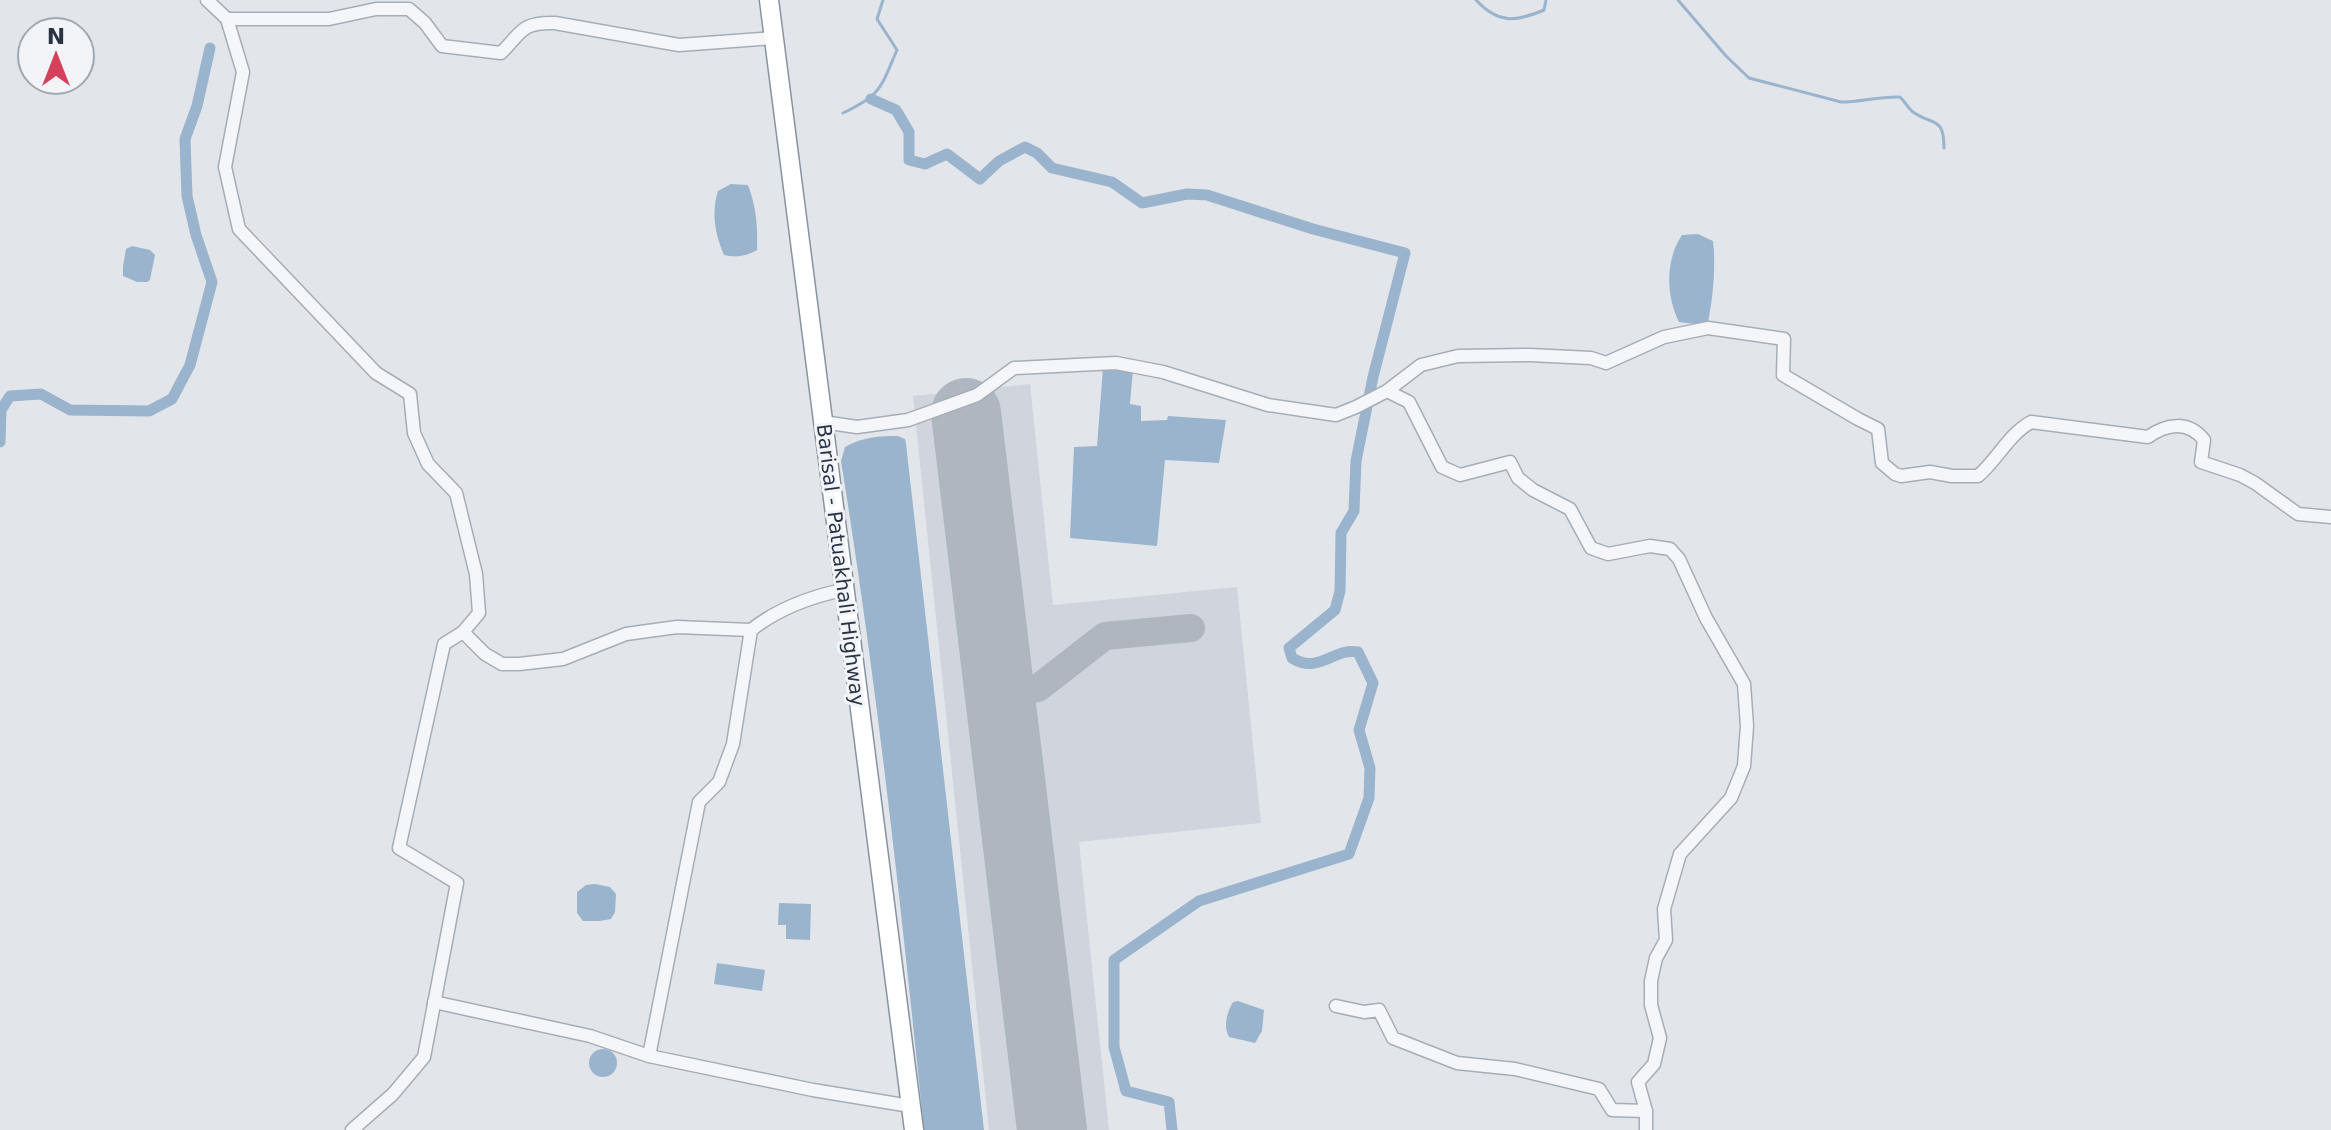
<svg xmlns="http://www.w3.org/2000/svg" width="2331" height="1130" font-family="'DejaVu Sans',sans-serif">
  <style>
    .built { fill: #d0d5dd }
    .water { fill: #9bb4cd }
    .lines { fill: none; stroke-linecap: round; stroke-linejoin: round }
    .stream { stroke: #9bb4cd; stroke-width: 3 }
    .canal { stroke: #9bb4cd; stroke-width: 11 }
    .taxiway { stroke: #aeb6c0; stroke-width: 28 }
    .runway { stroke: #aeb6c0; stroke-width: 70 }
    .minor-casing { stroke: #a7adb6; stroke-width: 15 }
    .highway-casing { stroke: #8893a2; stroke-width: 21 }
    .minor { stroke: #f5f6f9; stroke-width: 12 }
    .highway { stroke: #fff; stroke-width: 18 }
    .labels { text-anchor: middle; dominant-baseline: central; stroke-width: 6; stroke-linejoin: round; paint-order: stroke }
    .street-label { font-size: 20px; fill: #293344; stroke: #f2f4f8 }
  </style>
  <rect width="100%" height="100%" fill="#e2e6eb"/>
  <polygon class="built" points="1030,384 1053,605 1237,587 1261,823 1079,842 1109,1130 989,1130 913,396"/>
  <g class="water">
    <path d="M731,184L748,185C756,206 758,227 757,250C746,256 736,258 724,255C715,234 711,213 718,191Z"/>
    <path d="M1698,234L1713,241C1716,265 1713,298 1708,322L1695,324L1679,322C1666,296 1665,260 1682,235Z"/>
    <polygon points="132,246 150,250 155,255 150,280 147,282 137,282 123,276 123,266 126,249"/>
    <polygon points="1103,368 1133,369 1130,404 1141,406 1141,421 1167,420 1168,416 1226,420 1219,463 1165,460 1157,546 1070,538 1074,447 1097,446"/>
    <path d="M898,436L905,439L906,444L984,1130H924C901,907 877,683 841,461L845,447C862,437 879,436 898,436Z"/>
    <polygon points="595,884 610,887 616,894 615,912 611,919 600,921 583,921 577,913 577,892 586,885"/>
    <polygon points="779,903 811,904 810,940 786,939 786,925 778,925"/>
    <polygon points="717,963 765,970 762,991 714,984"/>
    <path d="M1238,1001L1264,1010L1262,1031L1255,1043L1229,1037C1223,1026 1227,1012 1233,1002Z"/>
    <circle cx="603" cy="1063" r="14"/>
  </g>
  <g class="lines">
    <g class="stream">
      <path d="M1476,0C1498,24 1516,22 1544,10L1546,0"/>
      <path d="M1678,0L1726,56L1749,78L1841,102C1861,102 1880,96 1900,97C1905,102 1908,108 1913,112C1932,126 1944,115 1944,148"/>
      <path d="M843,113C882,94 880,89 897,50L877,19L883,0"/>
    </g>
    <g class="canal">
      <path d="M871,99L896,110L909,132V160L925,164L947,154L980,179L999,161L1025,147L1037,153L1052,168L1112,182L1142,203L1187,194L1207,195L1313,229L1405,253L1373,377L1356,461L1354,511L1341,533L1340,591L1335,610L1289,648L1292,658C1319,675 1334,647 1358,652L1373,683L1359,730L1370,768L1369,798L1349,854L1199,901L1114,960V1047L1126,1091L1169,1102L1172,1130"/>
      <polyline points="0,442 1,410 10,396 41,394 70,410 149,411 172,399 190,365 212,282 196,235 187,196 185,139 197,106 210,48"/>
    </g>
    <polyline class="taxiway" points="1000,692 1038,688 1105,636 1191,628"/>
    <polyline class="runway" points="966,413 1052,1130"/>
    <g class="minor-casing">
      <g id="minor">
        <polyline points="207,0 227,19 243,72 225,167 239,229 376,373 410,394 414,433 428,464 456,493 476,574 479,613 463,632 444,644 399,848 457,883 424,1057 393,1094 352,1130"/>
        <path d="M227,19H329L376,9H409L425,23L442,46L501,53C522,32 521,22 555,23L679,45L774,38"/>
        <path d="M823,422L857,427L908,420L977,395L1014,368L1116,363L1163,372L1268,405L1336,415L1356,407L1387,391L1421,365L1458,356L1530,355L1591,358L1606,363L1664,337L1708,328L1784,339L1783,375L1858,419L1878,429L1882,463L1895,474L1901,476L1930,472L1952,476H1978C1997,460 2009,434 2031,422L2148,437C2166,424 2188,420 2204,440L2201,462L2240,475L2255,483L2298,514L2331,517"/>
        <polyline points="463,632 485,654 502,664 519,664 563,659 626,634 677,627 751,630"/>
        <polyline points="434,1002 590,1036 649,1056 813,1090 910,1106"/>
        <polyline points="1336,1006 1364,1012 1379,1010 1393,1038 1457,1063 1515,1069 1599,1089 1612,1110 1646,1111 1638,1082 1654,1064 1660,1038 1651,1005 1651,981 1656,958 1666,940 1664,909 1680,854 1731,798 1744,766 1747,726 1744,684 1706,618 1679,559 1670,549 1650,546 1608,554 1591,548 1570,509 1533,490 1518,478 1510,462 1460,475 1442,467 1409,402 1387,391"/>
        <path d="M649,1056L699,802L719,782L733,744L751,630C779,608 809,597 843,590"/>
        <polyline points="1646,1111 1646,1130"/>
      </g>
    </g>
    <g class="highway-casing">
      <polyline id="highway" points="769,0 914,1130"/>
    </g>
    <use href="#minor" class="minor"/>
    <use href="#highway" class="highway"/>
  </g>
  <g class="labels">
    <g class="street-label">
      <text transform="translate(841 565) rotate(83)">Barisal - Patuakhali Highway</text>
    </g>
  </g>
  <g transform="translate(56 56)"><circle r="38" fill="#f2f4f8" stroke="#a2a7b0" stroke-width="2"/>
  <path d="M0-6L14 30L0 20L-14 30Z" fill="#d5415b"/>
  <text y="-12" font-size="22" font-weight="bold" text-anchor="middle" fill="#293344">N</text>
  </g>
</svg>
